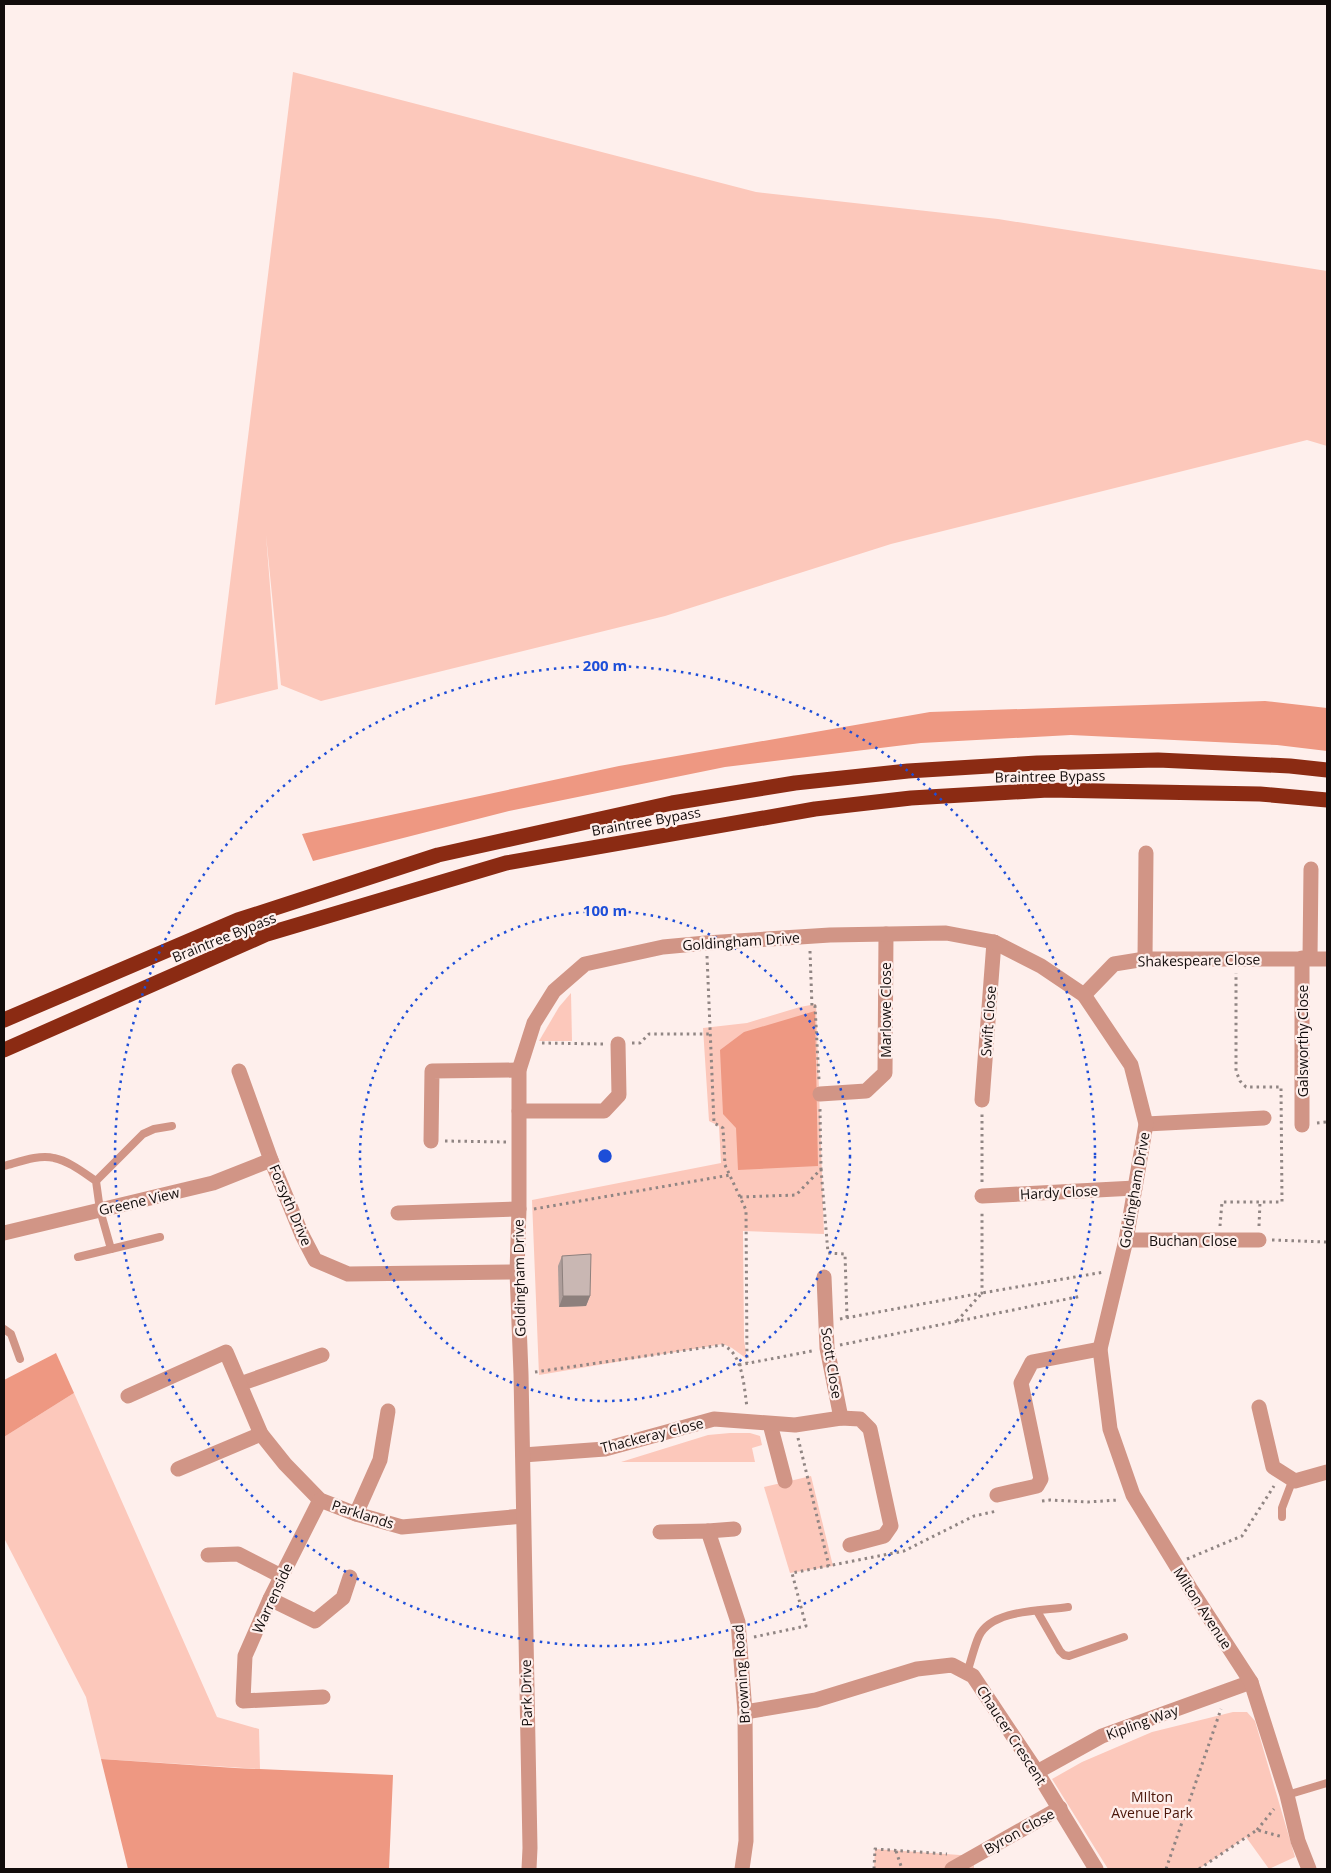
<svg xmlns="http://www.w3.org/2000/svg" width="1331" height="1873" font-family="'Open Sans',sans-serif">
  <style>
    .green { fill: #fcc8bb }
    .forest { fill: #ee9882 }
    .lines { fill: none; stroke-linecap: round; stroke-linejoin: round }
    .path { stroke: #908583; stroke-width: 3; stroke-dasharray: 2.5 4; stroke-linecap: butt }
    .lane { stroke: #d19586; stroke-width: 8 }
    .street { stroke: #d19586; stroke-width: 15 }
    .highway { stroke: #8b2b13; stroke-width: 15 }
    .wall { fill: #ad9d9a }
    .shaded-wall { fill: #8d807d }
    .building { fill: #c9b7b3; stroke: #8d807d }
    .ring { fill: none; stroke: #1d4ed8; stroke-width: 2.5; stroke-dasharray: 2.5 5 }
    .labels { text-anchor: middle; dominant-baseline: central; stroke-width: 4.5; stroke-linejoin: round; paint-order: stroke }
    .street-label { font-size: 14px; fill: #120c0b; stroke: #feefec }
    .park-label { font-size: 14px; fill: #4b1609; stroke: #feefec }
    .centre { fill: #1d4ed8; stroke: #feefec; stroke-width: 2.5 }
    .ring-label { font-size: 15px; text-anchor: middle; font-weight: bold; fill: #1d4ed8; stroke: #feefec; stroke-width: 4.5; stroke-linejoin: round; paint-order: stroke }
  </style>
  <rect width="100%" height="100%" fill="#feefec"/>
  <g class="green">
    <polygon points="293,72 756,192 998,219 1327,271 1327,446 1307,440 891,544 665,616 321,701 281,685 266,535 278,689 215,705"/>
    <polygon points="571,993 572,1041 539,1041 559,1007"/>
    <polygon points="816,1004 824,1234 743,1231 744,1340 747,1359 732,1348 723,1344 539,1375 532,1200 721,1163 719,1126 709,1121 703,1028 747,1023 800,1007"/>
    <polygon points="74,1393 217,1717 259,1729 260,1769 101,1759 86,1697 4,1538 4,1437"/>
    <polygon points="730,1433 750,1433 760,1436 762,1445 752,1448 755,1462 621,1462 708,1435"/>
    <polygon points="811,1476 833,1566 790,1573 764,1487"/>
    <polygon points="1233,1712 1247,1712 1255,1721 1295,1857 1269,1869 1246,1837 1199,1869 1108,1869 1052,1779 1082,1762 1152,1732"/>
    <polygon points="875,1849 974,1856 974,1869 874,1869"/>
  </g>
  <g class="forest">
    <polygon points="1265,701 1327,708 1327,751 1277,745 1071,735 921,743 725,767 509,811 313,861 302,834 619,766 930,712"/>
    <polygon points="815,1011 818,1166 738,1170 736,1128 723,1114 720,1050 744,1032"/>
    <polygon points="56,1353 74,1393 4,1437 4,1380"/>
    <polygon points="101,1759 235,1768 393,1775 389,1869 128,1869"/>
  </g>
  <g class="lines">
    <g class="path">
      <polyline points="810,951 812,1007 815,1006 819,1080"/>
      <polyline points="707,956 714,1123 723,1128 725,1165 746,1210 747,1363"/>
      <polyline points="542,1043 604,1044"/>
      <polyline points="632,1043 640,1043 649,1034 710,1034"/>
      <polyline points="1317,1123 1327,1122"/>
      <polyline points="445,1141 506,1142"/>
      <polyline points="821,1169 828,1253 845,1254 847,1318"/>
      <polyline points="982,1182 982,1113"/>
      <polyline points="740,1197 796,1195 821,1169 820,1109"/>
      <polyline points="534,1209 730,1175"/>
      <polyline points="1220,1226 1222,1202 1282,1202 1281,1087 1246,1087 1240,1081 1236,1071 1236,973"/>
      <polyline points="1259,1226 1260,1202"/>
      <polyline points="1272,1240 1327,1242"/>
      <polyline points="840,1319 982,1293 982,1211"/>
      <polyline points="957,1321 982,1293 1104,1272"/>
      <polyline points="840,1345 1082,1296"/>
      <polyline points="739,1365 812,1351"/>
      <path d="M535,1372L722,1345C743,1352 744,1388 747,1407"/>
      <polyline points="798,1438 829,1566"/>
      <polyline points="1042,1501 1050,1500 1088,1502 1118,1500"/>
      <polyline points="1187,1559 1242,1536 1274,1486"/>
      <polyline points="754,1637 806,1626 792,1573 904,1551 974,1516 997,1511"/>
      <polyline points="1257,1830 1274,1809"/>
      <polyline points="896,1851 902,1869"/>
      <polyline points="874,1869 875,1849 947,1854"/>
      <polyline points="1166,1869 1221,1709"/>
      <polyline points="1199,1869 1257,1830 1283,1837"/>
    </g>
    <g class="lane">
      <path d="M4,1166C19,1162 39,1154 54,1158C69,1161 84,1173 96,1181L100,1210L111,1249L160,1237"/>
      <polyline points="96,1181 143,1134 154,1129 172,1126"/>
      <polyline points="78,1257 111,1249"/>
      <polyline points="4,1329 11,1334 20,1359"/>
      <polyline points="1282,1517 1282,1508 1293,1479"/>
      <polyline points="1037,1611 1060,1651 1064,1655 1069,1656 1124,1637"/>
      <path d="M967,1673C971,1661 974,1647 979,1636C992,1609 1042,1611 1068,1607"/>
      <polyline points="1287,1795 1327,1783"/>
    </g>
    <g class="street">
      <polyline points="1302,958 1302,1125"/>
      <polyline points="1310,958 1311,869"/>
      <polyline points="1145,959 1146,853"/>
      <polyline points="1084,995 1114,964 1145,959 1327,959"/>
      <polyline points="239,1071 271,1160 302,1235 315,1260 348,1274 517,1272"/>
      <polyline points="820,1094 866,1091 885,1073 886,934"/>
      <polyline points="982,1100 994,942"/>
      <polyline points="519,1111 604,1111 619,1095 618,1044"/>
      <polyline points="1146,1124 1264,1118"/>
      <polyline points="431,1141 432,1071 519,1070"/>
      <polyline points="982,1196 1135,1188"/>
      <polyline points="398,1213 519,1209"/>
      <polyline points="4,1233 213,1183 271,1160"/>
      <polyline points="1126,1240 1259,1240"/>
      <polyline points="824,1277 827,1348 841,1418"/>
      <polyline points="240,1384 322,1355"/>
      <polyline points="128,1396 226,1352 261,1434 285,1464 320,1500 356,1514 402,1527 523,1516"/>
      <polyline points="1259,1407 1273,1467 1295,1481 1327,1472"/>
      <polyline points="770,1424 785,1481"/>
      <polyline points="523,1455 605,1449 714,1419 795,1425 841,1418 860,1419 870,1429 891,1526 884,1536 850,1545"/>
      <polyline points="178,1469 261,1434"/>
      <polyline points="997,1495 1037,1486 1041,1479 1021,1383 1032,1362 1100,1349"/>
      <polyline points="320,1500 270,1599 245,1656 243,1701 323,1697"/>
      <polyline points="356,1514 380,1460 388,1411"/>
      <polyline points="708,1531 734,1529"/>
      <polyline points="660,1532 708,1531 738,1622 745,1712 746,1841 742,1869"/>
      <polyline points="208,1555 238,1554 281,1576"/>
      <polyline points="270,1599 315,1621 343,1598 350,1577"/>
      <polyline points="745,1712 816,1700 917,1669 952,1665 973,1676 1037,1772 1096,1869"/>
      <polyline points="1037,1772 1102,1736 1251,1682"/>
      <polyline points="529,1869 530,1848 521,1374 517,1272 519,1209 519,1070 534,1023 554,991 585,964 663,947 706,943 830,935 946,933 994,942 1041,966 1084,995 1131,1065 1146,1124 1126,1240 1100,1349 1110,1429 1133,1495 1190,1588 1251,1682 1287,1795 1298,1841 1309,1869"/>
      <polyline points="952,1869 1060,1808"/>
    </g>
    <g class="highway">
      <polyline points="4,1020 238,920 438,855 672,803 795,783 908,771 1037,763 1158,760 1290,766 1327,770"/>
      <polyline points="4,1050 267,934 506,863 815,809 911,798 1048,790 1260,794 1327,800"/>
    </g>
  </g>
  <polygon class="wall" points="562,1256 590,1296 586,1306 559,1307 558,1266"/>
  <polygon class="shaded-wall" points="563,1296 590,1296 586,1306 559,1307"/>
  <polygon class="building" points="591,1254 590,1296 563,1296 562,1256"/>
  <g class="ring">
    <circle cx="605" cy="1156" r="245"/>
    <circle cx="605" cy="1156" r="490"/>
  </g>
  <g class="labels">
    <g class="street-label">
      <text transform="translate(1050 776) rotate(-1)">Braintree Bypass</text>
      <text transform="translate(646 821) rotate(-10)">Braintree Bypass</text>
      <text transform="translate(224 937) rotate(-22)">Braintree Bypass</text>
      <text transform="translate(741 941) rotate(-4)">Goldingham Drive</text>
      <text transform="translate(1199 960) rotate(-1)">Shakespeare Close</text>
      <text transform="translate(885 1010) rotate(-90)">Marlowe Close</text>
      <text transform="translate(988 1021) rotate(-86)">Swift Close</text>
      <text transform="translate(1302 1041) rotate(-90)">Galsworthy Close</text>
      <text transform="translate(1134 1190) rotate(-80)">Goldingham Drive</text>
      <text transform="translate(1059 1192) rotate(-3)">Hardy Close</text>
      <text transform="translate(139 1201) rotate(-13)">Greene View</text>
      <text transform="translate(291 1205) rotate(67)">Forsyth Drive</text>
      <text x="1193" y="1240">Buchan Close</text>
      <text transform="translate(519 1278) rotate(-91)">Goldingham Drive</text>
      <text transform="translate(832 1363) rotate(81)">Scott Close</text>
      <text transform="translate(652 1435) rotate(-14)">Thackeray Close</text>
      <text transform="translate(363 1514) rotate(18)">Parklands</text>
      <text transform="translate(272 1598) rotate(-65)">Warrenside</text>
      <text transform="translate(1203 1608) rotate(57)">Milton Avenue</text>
      <text transform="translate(741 1674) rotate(-94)">Browning Road</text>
      <text transform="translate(526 1693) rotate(-91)">Park Drive</text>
      <text transform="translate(1142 1722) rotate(-20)">Kipling Way</text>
      <text transform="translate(1012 1735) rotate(57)">Chaucer Crescent</text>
      <text transform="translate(1019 1831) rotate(-29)">Byron Close</text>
    </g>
    <g class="park-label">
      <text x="1152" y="1796">MIlton<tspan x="1152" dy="16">Avenue Park</tspan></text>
    </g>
  </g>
  <circle cx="605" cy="1156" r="8" class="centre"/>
  <g class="ring-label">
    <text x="605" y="671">200 m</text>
    <text x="605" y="916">100 m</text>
  </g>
  <rect width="1331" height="1873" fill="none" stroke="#120c0b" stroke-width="10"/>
</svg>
